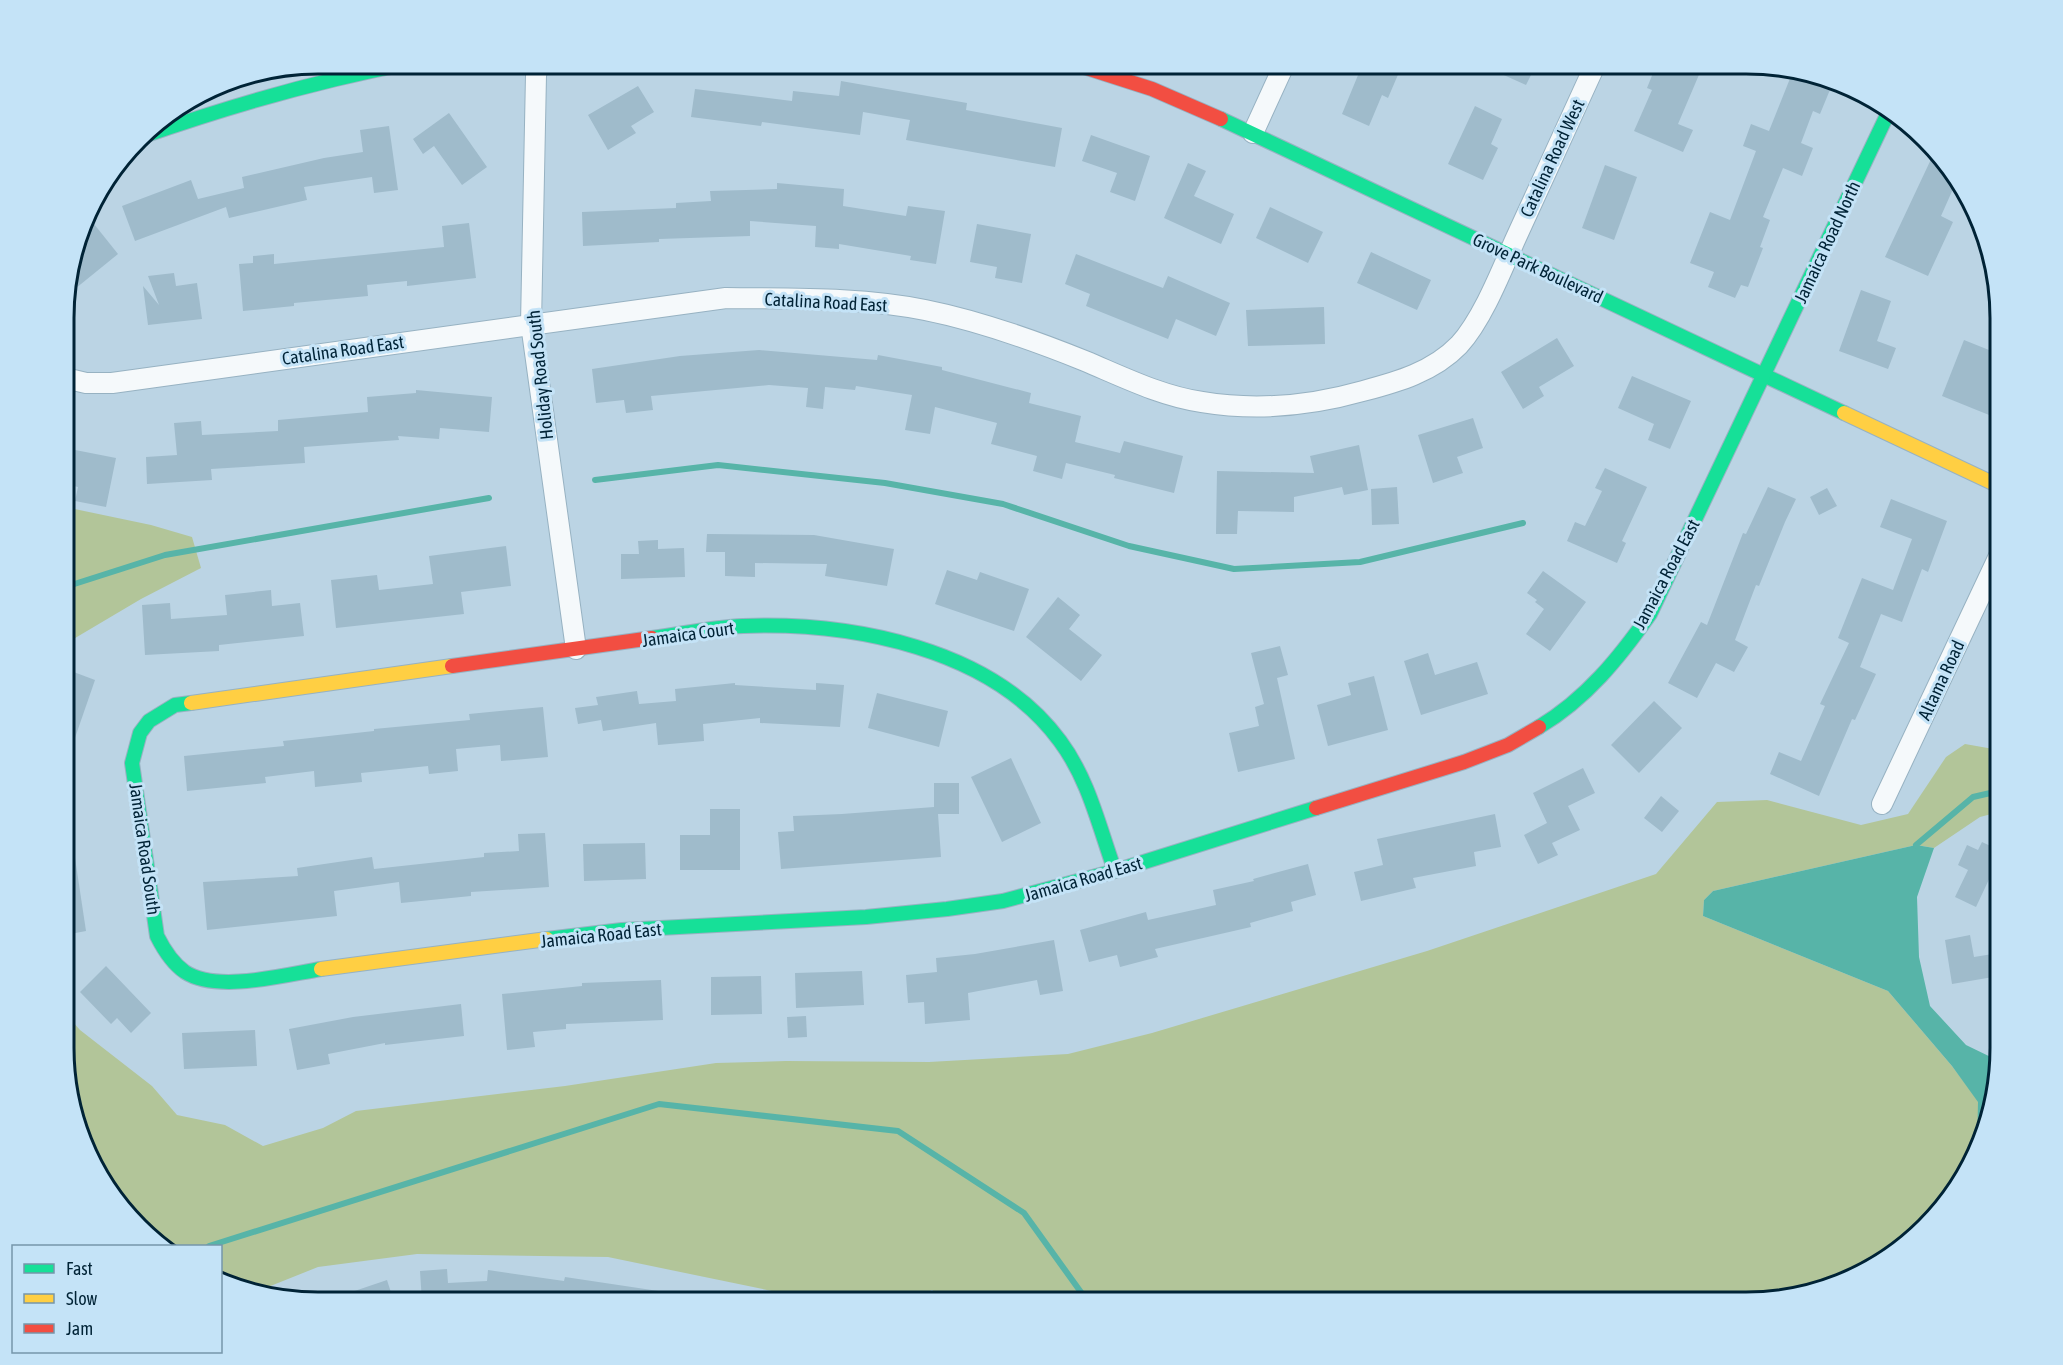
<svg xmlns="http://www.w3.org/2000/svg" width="2063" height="1365" font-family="'Asap Condensed',sans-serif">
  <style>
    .green { fill: #b2c599 }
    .water { fill: #57b4a8 }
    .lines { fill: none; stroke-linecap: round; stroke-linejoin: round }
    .stream { stroke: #57b4a8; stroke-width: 6 }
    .building { fill: #9fbbcb }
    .street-casing { stroke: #97b2c2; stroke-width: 22 }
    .fast-casing { stroke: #97b2c2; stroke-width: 16 }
    .slow-casing { stroke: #97b2c2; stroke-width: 16 }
    .jam-casing { stroke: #97b2c2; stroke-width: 16 }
    .street { stroke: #f5f9fb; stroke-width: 20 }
    .fast { stroke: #16e098; stroke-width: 14 }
    .slow { stroke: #ffcf43; stroke-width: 14 }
    .jam { stroke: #f24e42; stroke-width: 14 }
    .labels { text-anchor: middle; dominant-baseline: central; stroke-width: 6; stroke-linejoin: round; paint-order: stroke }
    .street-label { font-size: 18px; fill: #002336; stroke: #c4e3f7 }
    .rim { fill: none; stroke: #002336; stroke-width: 3 }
  </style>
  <rect width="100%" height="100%" fill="#bbd4e4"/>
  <g class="green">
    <polygon points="65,507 151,525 192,537 201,568 141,599 65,644"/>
    <polygon points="1965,744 1999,750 1999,812 1980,817 1934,848 1916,845 1713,891 1704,900 1703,916 1888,991 1952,1066 1979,1102 1977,1148 1957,1189 1873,1268 1762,1301 946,1302 932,1290 907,1302 825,1302 608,1257 417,1254 318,1267 268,1287 262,1293 236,1289 221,1281 220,1246 164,1246 97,1175 65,1081 65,1013 80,1030 152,1086 177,1115 225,1125 263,1146 323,1128 356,1111 565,1086 716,1063 786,1061 929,1062 1068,1054 1152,1033 1427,951 1656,874 1717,802 1767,800 1861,825 1908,814 1946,757"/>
  </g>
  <polygon class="water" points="1916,845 1934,848 1917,897 1919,957 1930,1006 1966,1045 1999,1061 1987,1129 1977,1148 1978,1102 1952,1066 1888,991 1703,916 1704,900 1713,891"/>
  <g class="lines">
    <g class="stream">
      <polyline points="595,480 718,465 885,483 1003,504 1129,546 1234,569 1360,562 1523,523"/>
      <polyline points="65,587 165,555 489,498"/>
      <polyline points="1916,845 1973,797 1999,791"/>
      <polyline points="209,1246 659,1104 898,1131 1024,1213 1088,1302"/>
    </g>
  </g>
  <g class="building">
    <polygon points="1363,63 1403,63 1388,98 1382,95 1369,126 1342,114"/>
    <polygon points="1477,63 1537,63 1526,85"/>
    <polygon points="1657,63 1704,63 1678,124 1693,130 1683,152 1634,131 1652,90 1647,88"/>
    <polygon points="1793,71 1827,76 1834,80 1820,114 1813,111 1801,143 1813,148 1802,176 1783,168 1763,217 1770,220 1760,247 1763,248 1748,287 1741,285 1735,298 1708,287 1714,272 1690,263 1710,212 1730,220 1756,151 1743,146 1751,124 1769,131"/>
    <polygon points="841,81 967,103 966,110 1062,128 1055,167 906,140 910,120 863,112 860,135 762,122 761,126 691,117 695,89 792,101 793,91 839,96"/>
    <polygon points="638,86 654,112 631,126 636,133 608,150 588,115"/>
    <polygon points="1475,106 1502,119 1491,144 1498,148 1483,180 1448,164"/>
    <polygon points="449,113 487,167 462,185 434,146 423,154 413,139"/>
    <polygon points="389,126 398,190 374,193 372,177 304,187 307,200 229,218 226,207 135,241 122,206 191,180 198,199 244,188 242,177 324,158 363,152 360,130"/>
    <polygon points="1091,135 1150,156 1135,201 1110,192 1117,173 1082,161"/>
    <polygon points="1933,155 1957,180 1941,216 1953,222 1928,276 1885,257"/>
    <polygon points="1188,163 1206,171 1194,196 1234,214 1221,244 1164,218"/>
    <polygon points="1605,165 1637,177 1614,240 1582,228"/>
    <polygon points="777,183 844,189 843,206 906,216 908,206 945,211 936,264 910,260 911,256 839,244 839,249 815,247 816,226 750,221 750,236 659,239 659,242 583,246 582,212 676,208 676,203 711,201 710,191 777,189"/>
    <polygon points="1270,207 1323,232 1308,263 1256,238"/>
    <polygon points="86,214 118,254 65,297 65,284"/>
    <polygon points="469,223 476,278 407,286 407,281 367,285 368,296 294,303 294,306 243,311 239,264 253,263 253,256 274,254 274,264 444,247 442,226"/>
    <polygon points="977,224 1031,234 1022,283 995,278 997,267 970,262"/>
    <polygon points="1371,252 1431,280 1417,310 1357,283"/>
    <polygon points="1076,254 1163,288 1168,276 1230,303 1216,336 1176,319 1168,339 1086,306 1090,294 1065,284"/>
    <polygon points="174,273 176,286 197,283 202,319 148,325 143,286 159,305 148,276"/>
    <polygon points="1861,290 1891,301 1877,341 1896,348 1888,369 1839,351"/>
    <polygon points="1324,307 1325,344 1248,346 1246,310"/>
    <polygon points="1557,338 1574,366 1539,387 1544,396 1523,409 1501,372"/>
    <polygon points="1964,340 1999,354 1999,419 1942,396"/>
    <polygon points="759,350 877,360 878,355 942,367 942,370 1031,393 1029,403 1081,416 1075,442 1120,453 1124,441 1183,456 1174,493 1114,478 1115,475 1066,463 1062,479 1033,471 1037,456 991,444 997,423 935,407 930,434 905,430 912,395 856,386 855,390 825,387 823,409 806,407 808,388 769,385 651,396 653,410 626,413 624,400 596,403 592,369 680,356"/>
    <polygon points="1632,376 1691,401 1670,449 1648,440 1654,424 1618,408"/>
    <polygon points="416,390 492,397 489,432 440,428 439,439 398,436 399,440 304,447 305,463 211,469 212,480 147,484 146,457 177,455 174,423 201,421 202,435 278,431 278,420 368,412 367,397 416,393"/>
    <polygon points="1473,418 1483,448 1457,457 1463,473 1433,483 1418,435"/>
    <polygon points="1359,445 1368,490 1344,495 1342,487 1294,497 1294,512 1238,511 1237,534 1216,534 1217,471 1314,473 1310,456"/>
    <polygon points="65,448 116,458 106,507 75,501 78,487 65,484"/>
    <polygon points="1605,468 1647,487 1622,541 1626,543 1617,563 1567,541 1575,522 1585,526 1602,491 1595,488"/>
    <polygon points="1397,487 1399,524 1372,525 1371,489"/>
    <polygon points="1768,487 1796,499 1785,522 1759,586 1756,585 1735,640 1748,647 1734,672 1716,663 1697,698 1668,683 1701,622 1707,625 1743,533 1746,534"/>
    <polygon points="1827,488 1837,506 1819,515 1810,497"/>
    <polygon points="1891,499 1947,521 1928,572 1922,569 1902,622 1881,614 1860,667 1876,674 1855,720 1852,719 1819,796 1770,774 1779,752 1801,761 1825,706 1820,704 1849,643 1838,638 1862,578 1893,590 1912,539 1880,527"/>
    <polygon points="707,534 814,535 894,549 887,586 825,576 827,564 755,563 755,577 725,576 725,552 706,552"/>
    <polygon points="658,540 658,549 684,548 685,577 621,579 621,554 639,554 638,541"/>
    <polygon points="506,546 511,586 461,592 464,614 336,628 331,580 377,575 379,590 433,584 429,556"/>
    <polygon points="947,570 977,580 980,572 1029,589 1014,631 935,604"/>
    <polygon points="1543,571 1586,602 1550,651 1526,634 1544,609 1535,602 1537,600 1527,593"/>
    <polygon points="271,590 272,606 300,603 304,636 219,645 219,651 145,655 142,605 170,603 171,619 227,615 225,595"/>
    <polygon points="1058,597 1080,615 1069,629 1102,655 1081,681 1026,637"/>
    <polygon points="1280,646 1288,675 1277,678 1295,759 1238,772 1229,733 1259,726 1255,707 1264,704 1251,653"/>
    <polygon points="1428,653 1435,675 1477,662 1488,694 1421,715 1404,661"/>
    <polygon points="71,671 95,680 68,758 65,758 65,687"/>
    <polygon points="1374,676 1388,730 1328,746 1317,705 1351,695 1348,683"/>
    <polygon points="735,683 735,685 816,690 816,683 844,685 840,727 760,723 760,718 703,724 704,741 658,745 656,723 603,731 601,720 578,724 575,708 598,705 596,697 637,691 639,704 676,701 675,689"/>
    <polygon points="877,693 948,711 939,747 868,728"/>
    <polygon points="1654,701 1682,728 1639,773 1611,745"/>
    <polygon points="543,707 548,757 501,761 500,745 456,749 458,771 429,774 428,766 361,773 362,782 315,787 314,771 265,777 266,783 187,791 184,756 284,746 283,741 374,731 374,729 470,720 469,714"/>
    <polygon points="1011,758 1041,823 1002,842 971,777"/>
    <polygon points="1583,768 1595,793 1568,806 1580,830 1552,843 1558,855 1538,864 1524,835 1547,823 1533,793"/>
    <polygon points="934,783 959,783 959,814 938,814 941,857 781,869 778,832 794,831 793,816 842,814 934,807"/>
    <polygon points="1661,796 1679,811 1662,832 1644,818"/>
    <polygon points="710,809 740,809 740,870 680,870 680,835 710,835"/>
    <polygon points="1495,814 1501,847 1474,852 1476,866 1413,878 1416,888 1361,901 1354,872 1383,865 1377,839"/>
    <polygon points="545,833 549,887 471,892 471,896 401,903 399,882 334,891 337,916 207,930 203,882 298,876 297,868 372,857 374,869 484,857 484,853 519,851 518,834"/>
    <polygon points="1982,842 1999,850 1999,876 1992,873 1976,907 1955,897 1968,870 1958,865 1967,845 1978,850"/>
    <polygon points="645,843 646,879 584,881 583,844"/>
    <polygon points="75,858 86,931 65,935 65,859"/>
    <polygon points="1308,864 1316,895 1291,902 1293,911 1250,923 1251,927 1155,949 1158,957 1120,967 1117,955 1089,962 1080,930 1146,912 1148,920 1216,905 1213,890 1254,881 1253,879"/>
    <polygon points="1970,935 1974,957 1999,953 1999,976 1952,984 1945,940"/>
    <polygon points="1054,940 1063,991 1040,995 1037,980 968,993 970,1020 925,1024 924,1002 908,1003 906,975 937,972 936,958 975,954"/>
    <polygon points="106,966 151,1013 131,1033 117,1018 111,1024 80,992"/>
    <polygon points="862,971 864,1005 796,1008 795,973"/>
    <polygon points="761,976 762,1014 711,1015 711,977"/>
    <polygon points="661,980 663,1020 566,1024 566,1029 533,1032 535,1047 507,1050 502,994 582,986 582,983"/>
    <polygon points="461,1004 464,1036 385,1045 385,1043 328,1054 330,1064 297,1070 289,1029 353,1017"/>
    <polygon points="806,1016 807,1037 788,1038 787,1017"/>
    <polygon points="255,1030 257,1066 184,1069 182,1033"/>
    <polygon points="447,1269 448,1283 487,1281 488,1270 564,1281 565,1277 665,1292 665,1302 422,1302 420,1271"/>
    <polygon points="387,1280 394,1302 332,1302 331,1299"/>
  </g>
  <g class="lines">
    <g class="street-casing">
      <g id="street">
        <polyline points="539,63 536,75 531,324 576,649"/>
        <polyline points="1253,133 1285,63"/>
        <path d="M65,378L86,383H112L726,298C793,299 860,297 925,310C980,321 1033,340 1085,361C1123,377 1161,396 1202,402C1256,411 1310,406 1363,391C1397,382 1433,372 1459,345C1482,320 1501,272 1515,240C1542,181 1569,122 1596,63"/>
        <polyline points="1882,804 1999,556"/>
      </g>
    </g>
    <g class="fast-casing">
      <g id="fast">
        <polyline points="1221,119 1844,413"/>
        <path d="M141,137C230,106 319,80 411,63"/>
        <path d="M652,638C682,634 713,627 743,626C852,622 992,648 1060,741C1089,780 1099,827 1115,871"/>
        <path d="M191,703L175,705L149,721L140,733L132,763L157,936C164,950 172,963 185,972C217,993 284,975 321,969"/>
        <path d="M1539,727C1586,699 1619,658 1650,614L1890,109"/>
        <polyline points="547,939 622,930 866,917 947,909 1003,901 1115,871 1316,808"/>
      </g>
    </g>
    <g class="slow-casing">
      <g id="slow">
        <polyline points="1844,413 1999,486"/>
        <polyline points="191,703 452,666"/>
        <polyline points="321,969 547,939"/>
      </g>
    </g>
    <g class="jam-casing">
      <g id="jam">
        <polyline points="1071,63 1152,89 1221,119"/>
        <polyline points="452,666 652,638"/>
        <polyline points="1316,808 1464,762 1508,745 1539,727"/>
      </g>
    </g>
    <use href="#street" class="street"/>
    <use href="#fast" class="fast"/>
    <use href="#slow" class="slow"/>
    <use href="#jam" class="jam"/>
  </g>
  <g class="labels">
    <g class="street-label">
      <text transform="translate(1552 158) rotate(-65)">Catalina Road West</text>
      <text transform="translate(1827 242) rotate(-65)">Jamaica Road North</text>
      <text transform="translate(1538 268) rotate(25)">Grove Park Boulevard</text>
      <text transform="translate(826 302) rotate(3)">Catalina Road East</text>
      <text transform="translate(343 350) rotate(-8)">Catalina Road East</text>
      <text transform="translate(540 375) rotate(-96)">Holiday Road South</text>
      <text transform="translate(1666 574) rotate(-62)">Jamaica Road East</text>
      <text transform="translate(688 634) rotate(-8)">Jamaica Court</text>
      <text transform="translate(1941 680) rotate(-65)">Altama Road</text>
      <text transform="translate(145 849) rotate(82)">Jamaica Road South</text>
      <text transform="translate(1083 879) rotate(-16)">Jamaica Road East</text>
      <text transform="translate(601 935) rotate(-6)">Jamaica Road East</text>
    </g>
  </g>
  <path d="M0 0H2063V1365H0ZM318 74H1746A244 244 0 0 1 1990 318V1048A244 244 0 0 1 1746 1292H318A244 244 0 0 1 74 1048V318A244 244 0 0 1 318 74Z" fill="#c4e3f7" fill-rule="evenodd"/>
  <path class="rim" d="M318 74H1746A244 244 0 0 1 1990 318V1048A244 244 0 0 1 1746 1292H318A244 244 0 0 1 74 1048V318A244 244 0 0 1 318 74Z"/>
  <rect x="12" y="1245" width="210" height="108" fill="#c4e3f7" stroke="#7696aa" stroke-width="1.5"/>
  <rect x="24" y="1264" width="30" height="9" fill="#16e098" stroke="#7696aa" stroke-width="1.5"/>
  <text x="66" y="1275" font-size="18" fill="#002336">Fast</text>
  <rect x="24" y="1294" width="30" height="9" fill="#ffcf43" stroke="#7696aa" stroke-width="1.5"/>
  <text x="66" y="1305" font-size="18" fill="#002336">Slow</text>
  <rect x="24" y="1324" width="30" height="9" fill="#f24e42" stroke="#7696aa" stroke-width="1.5"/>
  <text x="66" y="1335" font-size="18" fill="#002336">Jam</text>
</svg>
